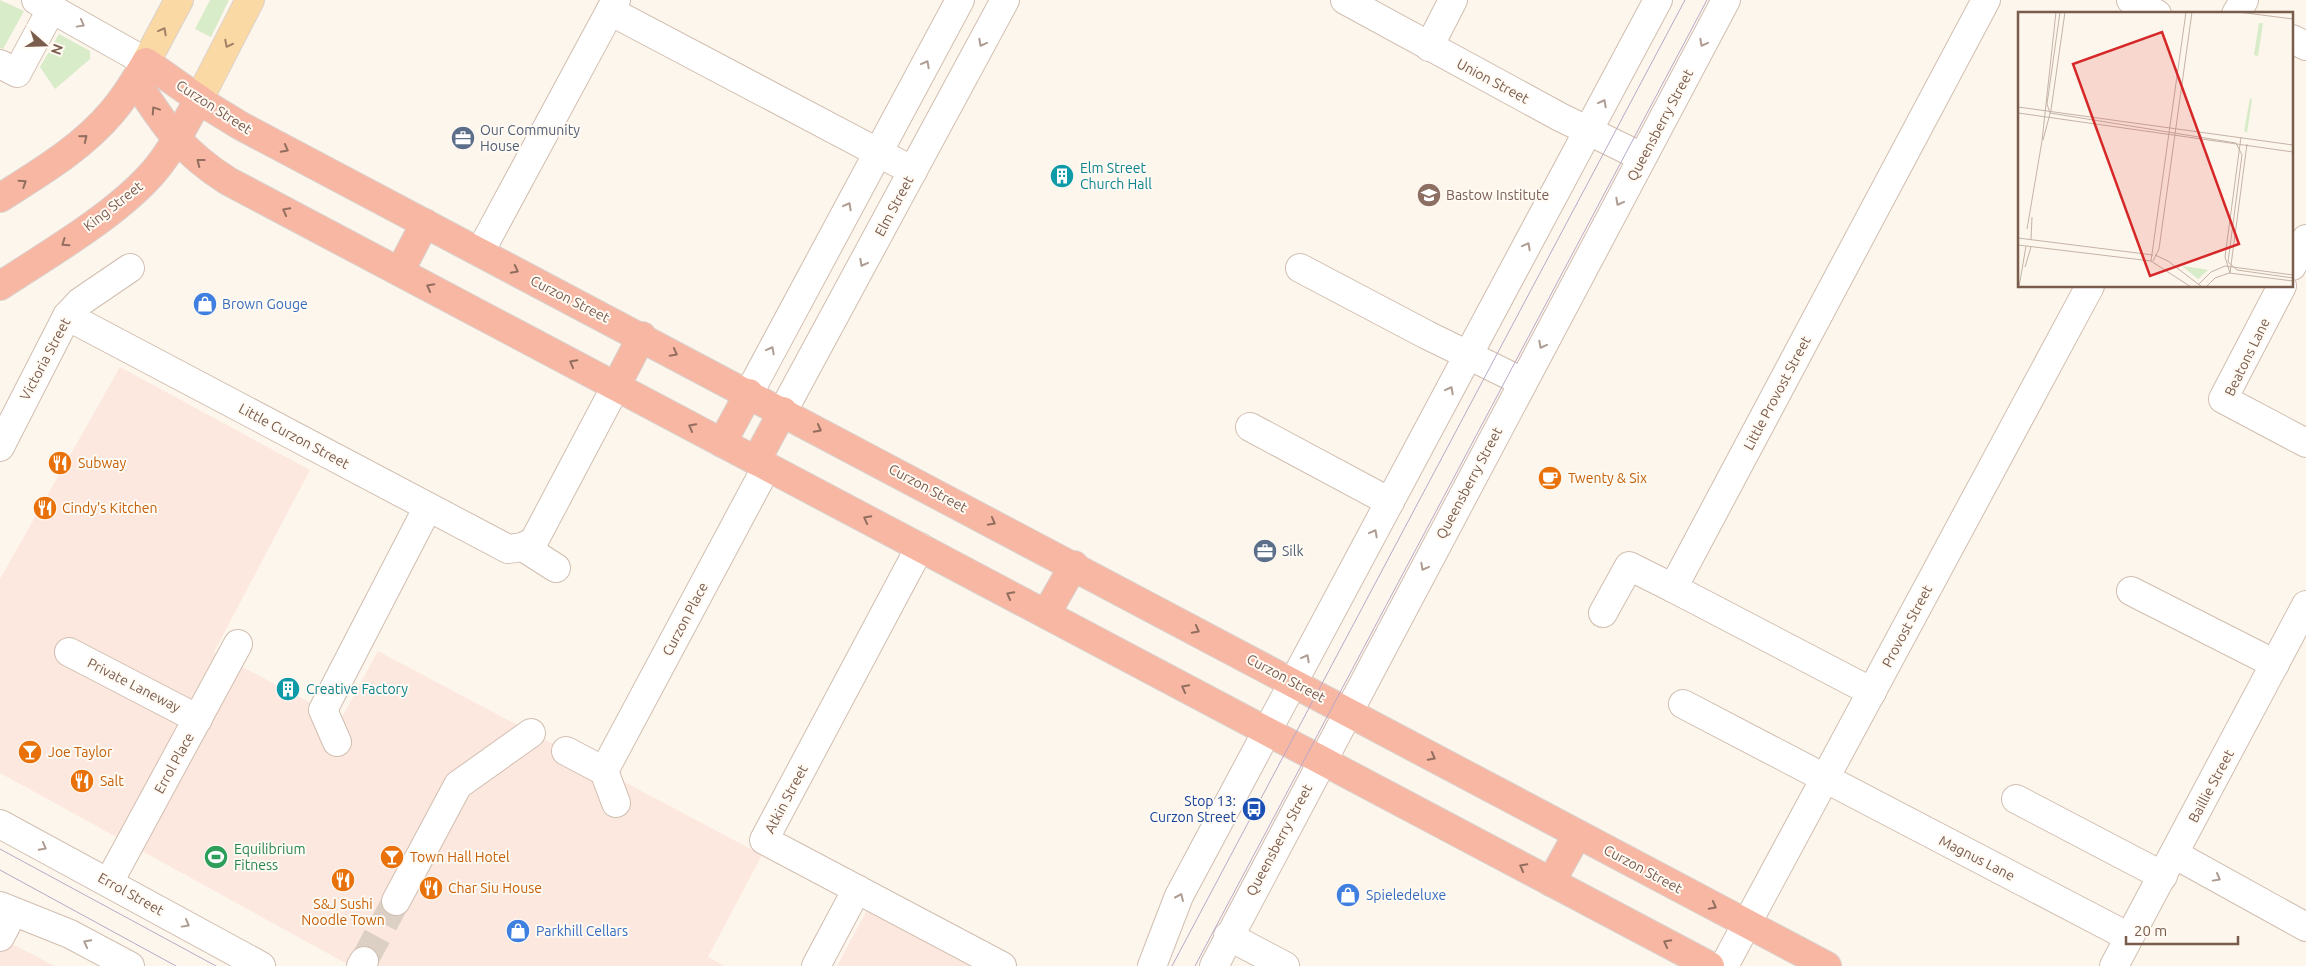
<svg xmlns="http://www.w3.org/2000/svg" width="2306" height="966" font-family="Ubuntu,sans-serif">
  <style>
    .commercial { fill: #fde8e0 }
    .green { fill: #d8ecc9 }
    .lines { fill: none; stroke-linecap: round; stroke-linejoin: round }
    .minor-tunnel { stroke: #dcd0c4; stroke-width: 28; stroke-dasharray: 28 14; stroke-linecap: butt }
    .minor-casing { stroke: #d1beb0; stroke-width: 30 }
    .major-casing { stroke: #dad1cd; stroke-width: 30 }
    .highway-casing { stroke: #dad1cd; stroke-width: 30 }
    .minor { stroke: #fff; stroke-width: 28 }
    .major { stroke: #fbd9a5; stroke-width: 28 }
    .highway { stroke: #f7b7a3; stroke-width: 28 }
    .tram { stroke: #b9a8c9; stroke-width: 1 }
    .oneway { stroke: #af9d94 }
    .oneway2 { stroke: #a18267 }
    .oneway3 { stroke: #936e5e }
    .labels { text-anchor: middle; dominant-baseline: central; stroke-width: 4; stroke-linejoin: round; paint-order: stroke }
    .street-label { font-size: 14px; fill: #7a5c4d; stroke: #fffaf3 }
    .service-label { font-size: 14px; fill: #4e5e75; stroke: #fffaf3; text-anchor: start }
    .culture-label { font-size: 14px; fill: #0d838f; stroke: #fffaf3; text-anchor: start }
    .education-label { font-size: 14px; fill: #785e54; stroke: #fffaf3; text-anchor: start }
    .shop-label { font-size: 14px; fill: #366cbe; stroke: #fffaf3; text-anchor: start }
    .food-label { font-size: 14px; fill: #c56008; stroke: #fffaf3; text-anchor: start }
    .transit-label { font-size: 14px; fill: #164399; stroke: #fffaf3; text-anchor: end }
    .leisure-label { font-size: 14px; fill: #27864d; stroke: #fffaf3; text-anchor: start }
    .inset-road { fill: none; stroke: #c5b3a7; stroke-width: 1 }
    .view { fill: #d62828; fill-opacity: 0.15; stroke: #d62828; stroke-width: 2.5 }
    .inset-edge { fill: none; stroke: #7a5c4d; stroke-width: 2.5 }
  </style>
  <rect width="100%" height="100%" fill="#fdf6ec"/>
  <g class="commercial">
    <polygon points="120,367 310,470 214,652 341,719 378,651 762,855 708,957 724,966 351,966 0,773 0,579"/>
    <polygon points="867,910 972,966 837,966"/>
    <polygon points="0,938 55,966 0,966"/>
  </g>
  <g class="green">
    <polygon points="0,0 24,11 3,49 0,48"/>
    <polygon points="210,0 229,0 211,37 195,29"/>
    <polygon points="59,34 90,51 90,59 55,89 40,67"/>
  </g>
  <g class="lines">
    <polyline class="minor-tunnel" points="364,961 396,901"/>
    <g class="minor-casing">
      <g id="minor">
        <polyline points="36,0 146,62"/>
        <polyline points="1345,0 1560,117 1642,157"/>
        <polyline points="2131,0 2157,14"/>
        <polyline points="610,11 913,171"/>
        <polyline points="2236,14 2244,0"/>
        <polyline points="2292,39 2306,46"/>
        <polyline points="1429,47 1453,0"/>
        <polyline points="0,64 17,73 52,8"/>
        <polyline points="480,252 616,0"/>
        <polyline points="2292,266 2306,239"/>
        <polyline points="1300,268 1427,335 1523,382"/>
        <polyline points="2282,286 2223,399 2306,443"/>
        <polyline points="67,316 508,549 523,547 534,541 616,386"/>
        <polyline points="749,393 960,0"/>
        <polyline points="783,411 1005,0"/>
        <polyline points="1250,427 1390,502"/>
        <polyline points="0,447 67,316 80,302 130,268"/>
        <polyline points="523,547 556,568"/>
        <polyline points="920,547 764,840 1002,966"/>
        <polyline points="2131,591 2275,664"/>
        <polyline points="1603,613 1629,566 1673,588"/>
        <polyline points="69,652 198,719"/>
        <polyline points="1872,692 1673,588 1986,0"/>
        <polyline points="1683,704 2129,937"/>
        <polyline points="337,742 323,710 428,507"/>
        <polyline points="566,751 604,771 616,803"/>
        <polyline points="604,771 767,466"/>
        <polyline points="2016,799 2163,876"/>
        <polyline points="0,824 261,966"/>
        <polyline points="2174,854 2306,927"/>
        <polyline points="109,882 238,644"/>
        <polyline points="396,901 458,785 531,733"/>
        <polyline points="0,906 70,934 130,966"/>
        <polyline points="1228,936 1285,966"/>
        <polyline points="0,937 13,912"/>
        <polyline points="361,966 364,961"/>
        <polyline points="816,966 857,889"/>
        <polyline points="1152,966 1179,896 1658,0"/>
        <polyline points="1214,966 1726,0"/>
        <polyline points="1724,966 2090,286"/>
        <polyline points="2114,966 2306,605"/>
      </g>
    </g>
    <g class="major-casing">
      <g id="major">
        <polyline points="146,62 179,0"/>
        <polyline points="199,99 250,0"/>
      </g>
    </g>
    <g class="highway-casing">
      <g id="highway">
        <path d="M135,80C164,125 182,152 228,181L1710,966"/>
        <path d="M0,198C39,173 82,148 112,112C125,97 136,79 146,62L210,107L241,126C771,404 1298,687 1827,966"/>
        <polyline points="400,271 425,223"/>
        <path d="M0,286C47,255 111,218 149,177C170,155 184,125 199,99"/>
        <polyline points="616,386 642,336"/>
        <polyline points="722,443 749,393"/>
        <polyline points="756,461 783,411"/>
        <polyline points="1046,614 1074,565"/>
        <polyline points="1551,882 1577,835"/>
      </g>
    </g>
    <use href="#minor" class="minor"/>
    <use href="#major" class="major"/>
    <use href="#highway" class="highway"/>
    <g class="tram">
      <polyline points="0,849 216,966"/>
      <polyline points="0,870 176,966"/>
      <polyline points="1172,966 1685,0"/>
      <polyline points="1195,966 1707,0"/>
    </g>
  </g>
  <defs><path id="oneway-chevron" d="M-2-3.5L2.5 0L-2 3.5" fill="none" stroke-width="1.6" stroke-linecap="round" stroke-linejoin="round" transform="scale(1.25)"/></defs>
  <g class="oneway">
    <use href="#oneway-chevron" transform="translate(81 24) rotate(29)"/>
    <use href="#oneway-chevron" transform="translate(982 43) rotate(118)"/>
    <use href="#oneway-chevron" transform="translate(1703 43) rotate(118)"/>
    <use href="#oneway-chevron" transform="translate(926 64) rotate(-62)"/>
    <use href="#oneway-chevron" transform="translate(1603 103) rotate(-62)"/>
    <use href="#oneway-chevron" transform="translate(1619 202) rotate(118)"/>
    <use href="#oneway-chevron" transform="translate(848 206) rotate(-62)"/>
    <use href="#oneway-chevron" transform="translate(1527 246) rotate(-62)"/>
    <use href="#oneway-chevron" transform="translate(863 263) rotate(118)"/>
    <use href="#oneway-chevron" transform="translate(1542 345) rotate(118)"/>
    <use href="#oneway-chevron" transform="translate(771 350) rotate(-62)"/>
    <use href="#oneway-chevron" transform="translate(1450 390) rotate(-62)"/>
    <use href="#oneway-chevron" transform="translate(1374 533) rotate(-62)"/>
    <use href="#oneway-chevron" transform="translate(1424 567) rotate(118)"/>
    <use href="#oneway-chevron" transform="translate(1306 658) rotate(-62)"/>
    <use href="#oneway-chevron" transform="translate(43 847) rotate(28)"/>
    <use href="#oneway-chevron" transform="translate(2217 878) rotate(29)"/>
    <use href="#oneway-chevron" transform="translate(1180 897) rotate(-66)"/>
    <use href="#oneway-chevron" transform="translate(186 924) rotate(29)"/>
    <use href="#oneway-chevron" transform="translate(87 943) rotate(-152)"/>
  </g>
  <g class="oneway2">
    <use href="#oneway-chevron" transform="translate(163 31) rotate(-62)"/>
    <use href="#oneway-chevron" transform="translate(228 44) rotate(117)"/>
  </g>
  <g class="oneway3">
    <use href="#oneway-chevron" transform="translate(155 110) rotate(-124)"/>
    <use href="#oneway-chevron" transform="translate(84 138) rotate(-39)"/>
    <use href="#oneway-chevron" transform="translate(285 149) rotate(28)"/>
    <use href="#oneway-chevron" transform="translate(200 162) rotate(-142)"/>
    <use href="#oneway-chevron" transform="translate(23 183) rotate(-33)"/>
    <use href="#oneway-chevron" transform="translate(286 211) rotate(-152)"/>
    <use href="#oneway-chevron" transform="translate(65 243) rotate(145)"/>
    <use href="#oneway-chevron" transform="translate(515 270) rotate(27)"/>
    <use href="#oneway-chevron" transform="translate(430 287) rotate(-152)"/>
    <use href="#oneway-chevron" transform="translate(674 353) rotate(28)"/>
    <use href="#oneway-chevron" transform="translate(573 363) rotate(-152)"/>
    <use href="#oneway-chevron" transform="translate(692 427) rotate(-152)"/>
    <use href="#oneway-chevron" transform="translate(818 429) rotate(28)"/>
    <use href="#oneway-chevron" transform="translate(867 519) rotate(-152)"/>
    <use href="#oneway-chevron" transform="translate(992 522) rotate(28)"/>
    <use href="#oneway-chevron" transform="translate(1010 595) rotate(-152)"/>
    <use href="#oneway-chevron" transform="translate(1196 630) rotate(28)"/>
    <use href="#oneway-chevron" transform="translate(1185 688) rotate(-152)"/>
    <use href="#oneway-chevron" transform="translate(1432 757) rotate(28)"/>
    <use href="#oneway-chevron" transform="translate(1523 867) rotate(-152)"/>
    <use href="#oneway-chevron" transform="translate(1713 906) rotate(28)"/>
    <use href="#oneway-chevron" transform="translate(1667 943) rotate(-152)"/>
  </g>
  <defs>
    <g id="office-disc" transform="scale(1.25)"><circle r="9.5" fill="#5c6f8a" stroke="#fffaf3"/><path d="M-6-3h4V-5.5h4V-3h4V5H-6ZM-1-4.5V-3h2v-1.5ZM-6 0V1H6V0Z" fill="#fff"/></g>
    <g id="building-disc" transform="scale(1.25)"><circle r="9.5" fill="#0f9aa8" stroke="#fffaf3"/><path d="M-4-6H4V6H1V3H-1V6H-4ZM-2.5-4.3h1.7v1.8h-1.7ZM.8-4.3h1.7v1.8H.8ZM-2.5-1h1.7V.8h-1.7ZM.8-1h1.7V.8H.8Z" fill="#fff"/></g>
    <g id="university-disc" transform="scale(1.25)"><circle r="9.5" fill="#8d6e63" stroke="#fffaf3"/><path d="M0-5L7-2L0 1L-7-2ZM-4 1L0 2.5L4 1V4Q0 6-4 4Z" fill="#fff"/></g>
    <g id="shop-disc" transform="scale(1.25)"><circle r="9.5" fill="#3f7fe0" stroke="#fffaf3"/><path d="M-5-2.5h2.3a2.7 3.5 0 0 1 5.4 0H5L5.5 6h-11ZM-1.5-2.5h3a1.5 2.3 0 0 0-3 0Z" fill="#fff"/></g>
    <g id="restaurant-disc" transform="scale(1.25)"><circle r="9.5" fill="#e8710a" stroke="#fffaf3"/><path d="M-5-6h1v4h1v-4h1v4h1v-4h1v5L-1.5 .5V6h-2V.5L-5-1ZM5-6V6H3V1.5H1.5Q1.5-4 5-6Z" fill="#fff"/></g>
    <g id="cafe-disc" transform="scale(1.25)"><circle r="9.5" fill="#e8710a" stroke="#fffaf3"/><path d="M-5.5-4.5H6V0H3Q3 3.5 0 3.5H-2.5Q-5.5 3.5-5.5 0ZM3-3.2v2h1.7v-2ZM-6 4.5H4V6H-6Z" fill="#fff"/></g>
    <g id="bar-disc" transform="scale(1.25)"><circle r="9.5" fill="#e8710a" stroke="#fffaf3"/><path d="M-6-5H6L.8 .8V4.5H3.5V6h-7V4.5H-.8V.8Z" fill="#fff"/></g>
    <g id="bus-disc" transform="scale(1.25)"><circle r="9.5" fill="#1a4fb4" stroke="#fffaf3"/><path d="M-5-6H5V4H4V6H2V4H-2V6H-4V4H-5ZM-3.5-4V0h7V-4ZM-3.5 1.2v1.5H-2V1.2ZM2 1.2v1.5H3.5V1.2Z" fill="#fff"/></g>
    <g id="stadium-disc" transform="scale(1.25)"><circle r="9.5" fill="#2e9e5b" stroke="#fffaf3"/><path d="M0-5a6.5 5 0 1 0 0 10a6.5 5 0 1 0 0-10ZM-3.5-1.8h7v3.6h-7Z" fill="#fff"/></g>
  </defs>
  <g fill-rule="evenodd">
    <use href="#office-disc" x="463" y="138"/>
    <use href="#building-disc" x="1062" y="176"/>
    <use href="#university-disc" x="1429" y="195"/>
    <use href="#shop-disc" x="205" y="304"/>
    <use href="#restaurant-disc" x="60" y="463"/>
    <use href="#cafe-disc" x="1550" y="478"/>
    <use href="#restaurant-disc" x="45" y="508"/>
    <use href="#office-disc" x="1265" y="551"/>
    <use href="#building-disc" x="288" y="689"/>
    <use href="#bar-disc" x="30" y="752"/>
    <use href="#restaurant-disc" x="82" y="781"/>
    <use href="#bus-disc" x="1254" y="809"/>
    <use href="#stadium-disc" x="216" y="857"/>
    <use href="#bar-disc" x="392" y="857"/>
    <use href="#restaurant-disc" x="343" y="880"/>
    <use href="#restaurant-disc" x="431" y="888"/>
    <use href="#shop-disc" x="1348" y="895"/>
    <use href="#shop-disc" x="518" y="931"/>
  </g>
  <g class="labels">
    <g class="street-label">
      <text transform="translate(1493 81) rotate(28)">Union Street</text>
      <text transform="translate(214 107) rotate(33)">Curzon Street</text>
      <text transform="translate(1660 125) rotate(-62)">Queensberry Street</text>
      <text transform="translate(113 206) rotate(-38)">King Street</text>
      <text transform="translate(894 206) rotate(-62)">Elm Street</text>
      <text transform="translate(570 299) rotate(27)">Curzon Street</text>
      <text transform="translate(2247 357) rotate(-64)">Beatons Lane</text>
      <text transform="translate(45 359) rotate(-62)">Victoria Street</text>
      <text transform="translate(1777 393) rotate(-62)">Little Provost Street</text>
      <text transform="translate(294 436) rotate(28)">Little Curzon Street</text>
      <text transform="translate(1469 483) rotate(-62)">Queensberry Street</text>
      <text transform="translate(928 488) rotate(28)">Curzon Street</text>
      <text transform="translate(685 619) rotate(-62)">Curzon Place</text>
      <text transform="translate(1907 626) rotate(-62)">Provost Street</text>
      <text transform="translate(1286 678) rotate(28)">Curzon Street</text>
      <text transform="translate(134 685) rotate(27)">Private Laneway</text>
      <text transform="translate(174 763) rotate(-61)">Errol Place</text>
      <text transform="translate(2211 786) rotate(-62)">Baillie Street</text>
      <text transform="translate(786 799) rotate(-62)">Atkin Street</text>
      <text transform="translate(1279 840) rotate(-62)">Queensberry Street</text>
      <text transform="translate(1977 858) rotate(27)">Magnus Lane</text>
      <text transform="translate(1643 869) rotate(28)">Curzon Street</text>
      <text transform="translate(131 894) rotate(29)">Errol Street</text>
    </g>
    <g class="service-label">
      <text x="480" y="130">Our Community<tspan x="480" dy="16">House</tspan></text>
      <text x="1282" y="551">Silk</text>
    </g>
    <g class="culture-label">
      <text x="1080" y="168">Elm Street<tspan x="1080" dy="16">Church Hall</tspan></text>
      <text x="306" y="689">Creative Factory</text>
    </g>
    <g class="education-label">
      <text x="1446" y="195">Bastow Institute</text>
    </g>
    <g class="shop-label">
      <text x="222" y="304">Brown Gouge</text>
      <text x="1366" y="895">Spieledeluxe</text>
      <text x="536" y="931">Parkhill Cellars</text>
    </g>
    <g class="food-label">
      <text x="78" y="463">Subway</text>
      <text x="1568" y="478">Twenty &amp; Six</text>
      <text x="62" y="508">Cindy's Kitchen</text>
      <text x="48" y="752">Joe Taylor</text>
      <text x="100" y="781">Salt</text>
      <text x="410" y="857">Town Hall Hotel</text>
      <text x="448" y="888">Char Siu House</text>
      <text x="343" y="904" text-anchor="middle">S&amp;J Sushi<tspan x="343" dy="16">Noodle Town</tspan></text>
    </g>
    <g class="transit-label">
      <text x="1236" y="801">Stop 13:<tspan x="1236" dy="16">Curzon Street</tspan></text>
    </g>
    <g class="leisure-label">
      <text x="234" y="849">Equilibrium<tspan x="234" dy="16">Fitness</tspan></text>
    </g>
  </g>
  <g transform="translate(2018 12)">
    <rect width="275" height="275" fill="#fdf6ec"/>
    <path d="M241,11H245L240,44L236,43ZM232,86L234,88L229,121L226,119ZM164,254L186,257L190,258L180,267Z" fill="#d8ecc9"/>
    <path class="inset-road" d="M42,0L29,92L32,101L218,131L224,143L210,250L219,258L275,266M168,0L133,249L173,275M220,0L275,7M0,95L275,133M0,101L275,140M25,128L33,98L47,0M9,217L24,129L38,0M0,226L135,243M13,228L14,205M0,233L133,249M137,243L150,249L184,275M135,249L141,237L174,0M7,255L13,235M212,261L207,245L223,125M212,261L229,132M180,273L193,260L207,254L275,263M1,275L8,234M188,275L197,266L211,261L275,269"/>
    <path class="view" d="M144,20L221,232L132,264L55,52Z"/>
    <rect width="275" height="275" class="inset-edge"/>
  </g>
  <g transform="translate(45 45) rotate(110)" stroke="#fffaf3" stroke-width="4" paint-order="stroke">
  <path d="M0-4L9 19L0 12L-9 19Z" fill="#7a5c4d"/>
  <text y="-8" font-size="14" font-weight="bold" text-anchor="middle" fill="#7a5c4d">N</text>
  </g>
  <path d="M2126 936v8h112v-8" fill="none" stroke="#7a5c4d" stroke-width="2.5"/>
  <text x="2134" y="936" font-size="15" fill="#7a5c4d" stroke="#fffaf3" stroke-width="4" paint-order="stroke">20 m</text>
</svg>
